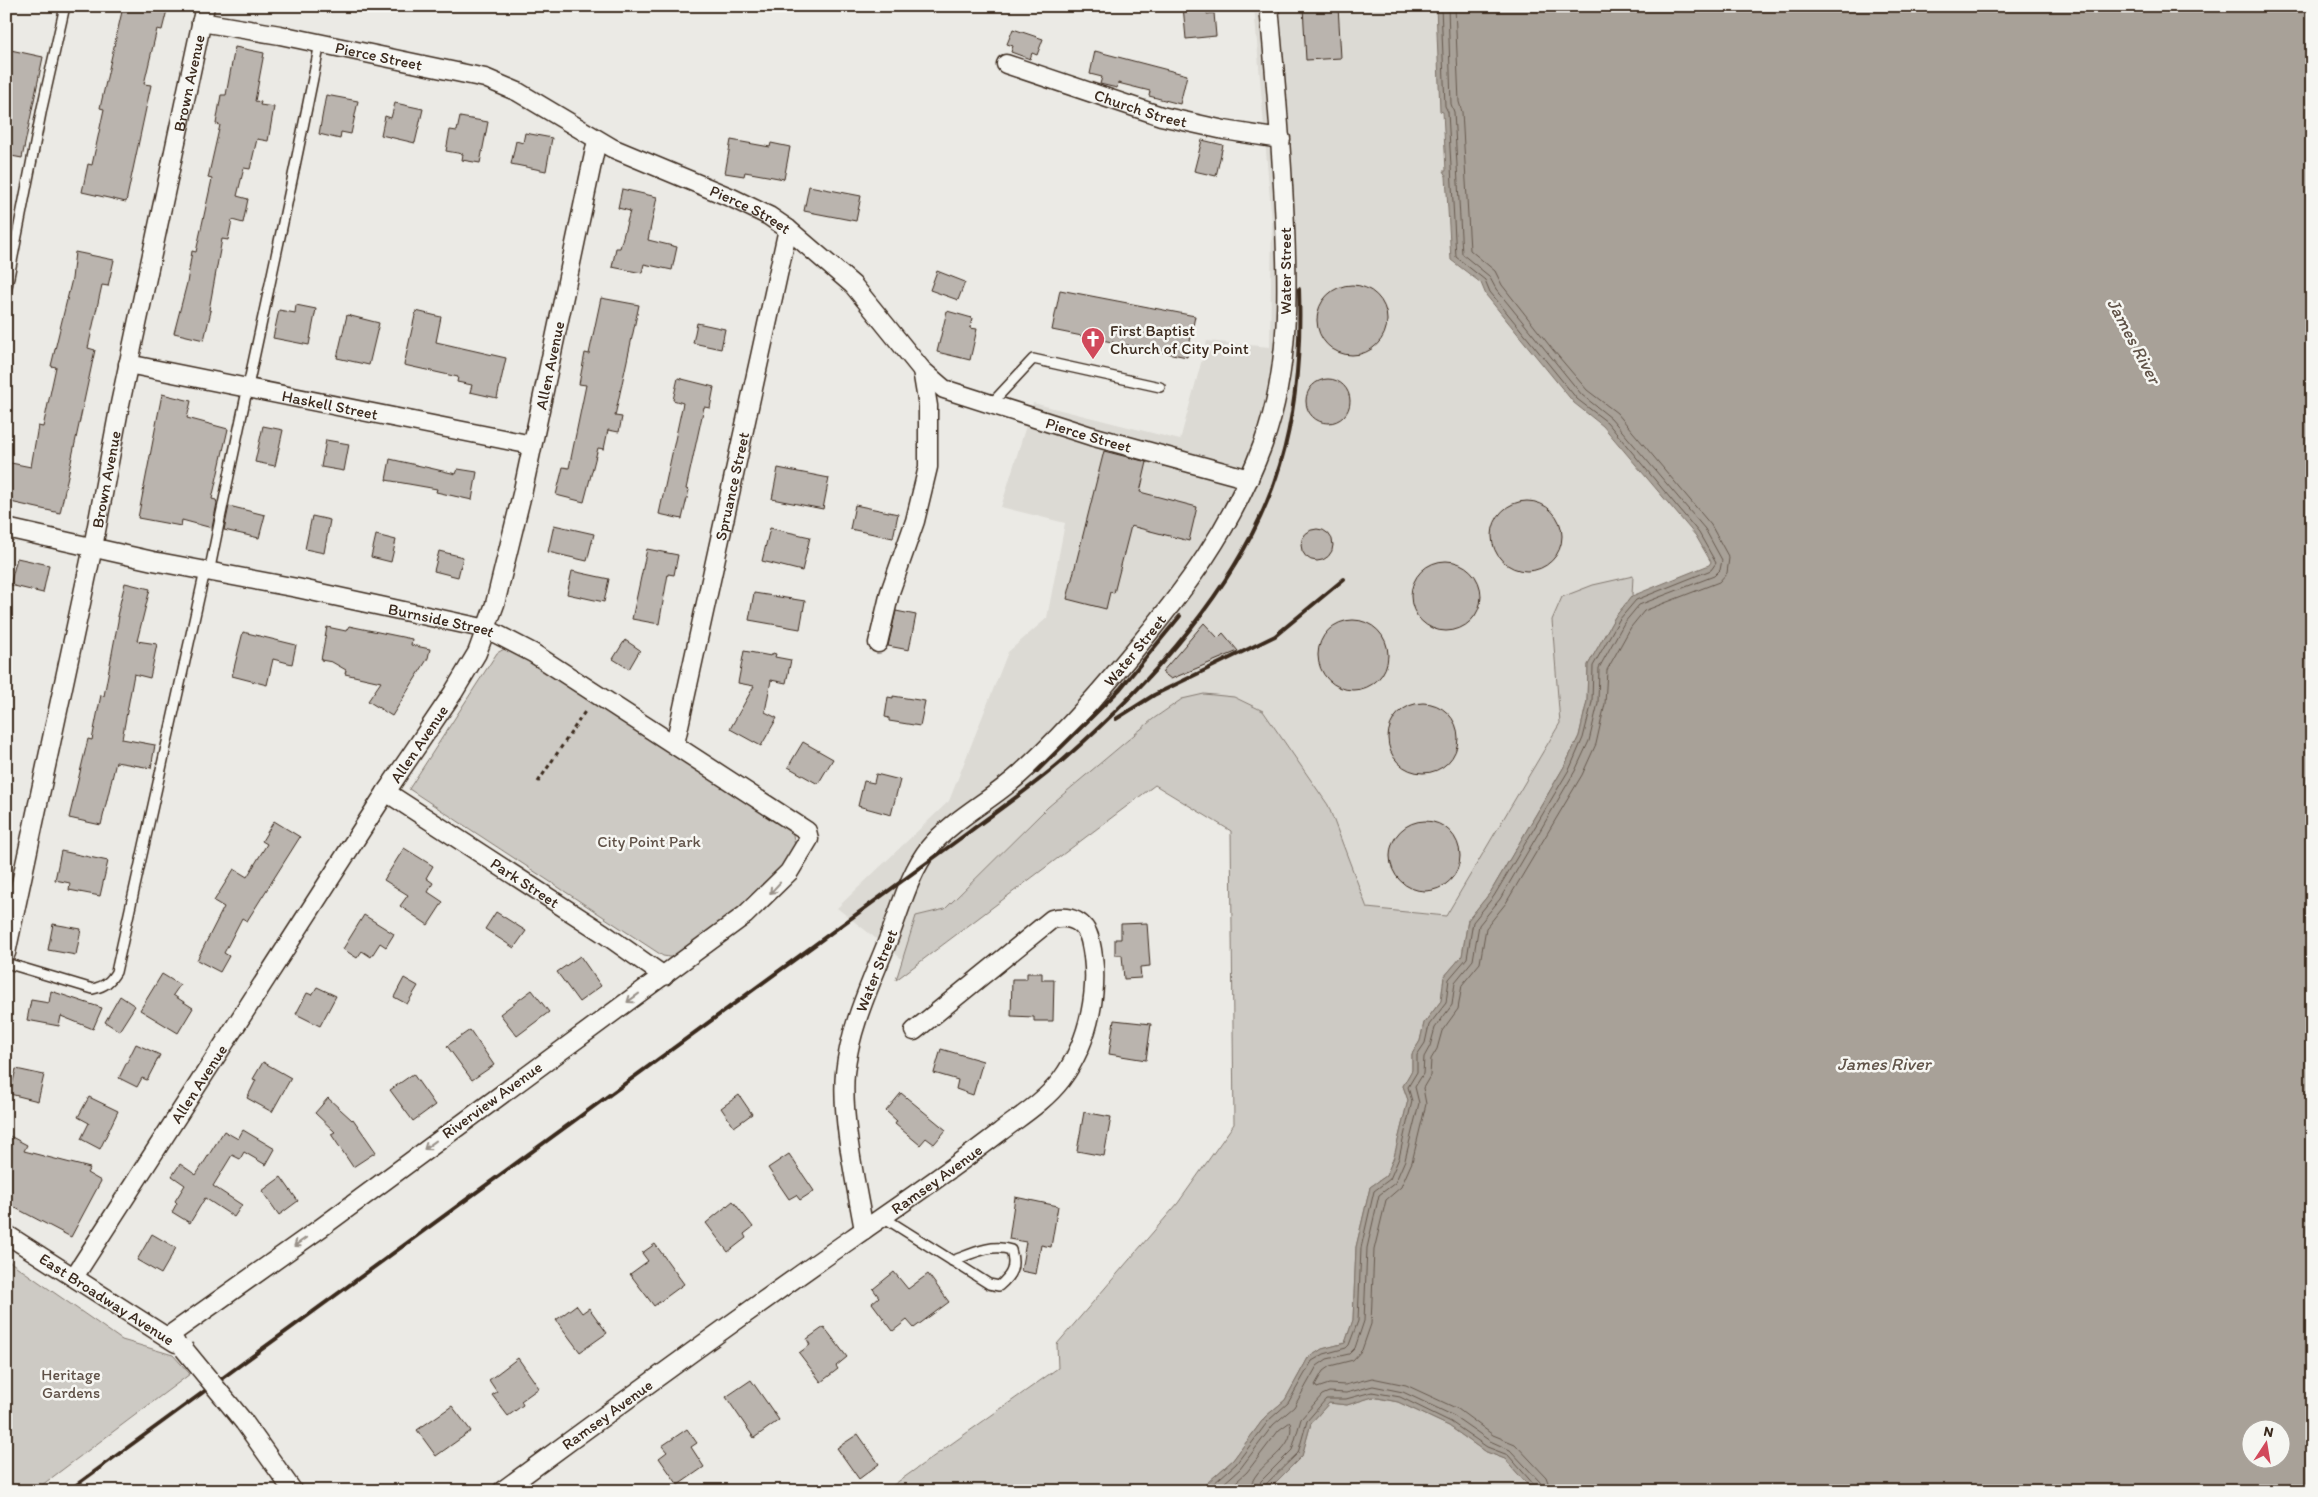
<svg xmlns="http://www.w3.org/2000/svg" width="2318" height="1497" font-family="Itim,sans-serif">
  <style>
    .built { fill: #dcdad4 }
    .green { fill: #cdcac4; stroke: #847a71 }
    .water { fill: #a8a198; stroke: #7c7167; fill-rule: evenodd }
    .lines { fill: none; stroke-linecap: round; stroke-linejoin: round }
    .shore { stroke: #675a4f; stroke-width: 1 }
    .building { fill: #bab4ae; stroke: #3b2a1e }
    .lane-casing { stroke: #3b2a1e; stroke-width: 12 }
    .street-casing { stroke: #3b2a1e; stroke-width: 21 }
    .path { stroke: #3b2a1e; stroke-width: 3; stroke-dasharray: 4 4; stroke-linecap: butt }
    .lane { stroke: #f6f6f2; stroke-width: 9 }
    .street { stroke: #f6f6f2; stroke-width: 18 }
    .rail { stroke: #3b2a1e; stroke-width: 4 }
    .street-bridge-casing { stroke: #3b2a1e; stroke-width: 21; stroke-linecap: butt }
    .street-bridge { stroke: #f6f6f2; stroke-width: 18 }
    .oneway { stroke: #989088 }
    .labels { text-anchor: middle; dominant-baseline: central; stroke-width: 5; stroke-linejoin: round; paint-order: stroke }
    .street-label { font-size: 16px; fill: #3b2a1e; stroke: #f6f6f2 }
    .poi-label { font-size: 16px; fill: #3b2a1e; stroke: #f6f6f2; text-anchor: start }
    .park-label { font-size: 16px; fill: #605248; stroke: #f6f6f2 }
    .water-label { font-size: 18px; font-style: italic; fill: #615449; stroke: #f6f6f2 }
  </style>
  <rect width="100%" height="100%" fill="#ebeae5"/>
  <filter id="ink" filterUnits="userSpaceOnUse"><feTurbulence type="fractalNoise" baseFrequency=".02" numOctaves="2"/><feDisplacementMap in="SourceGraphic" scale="10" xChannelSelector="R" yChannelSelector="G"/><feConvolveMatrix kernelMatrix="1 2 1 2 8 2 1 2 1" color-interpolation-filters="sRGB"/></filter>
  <g filter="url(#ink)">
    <polygon class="built" points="1254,6 1436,6 1451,260 1481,284 1486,295 1574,403 1603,426 1696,536 1711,562 1710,565 1632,596 1633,576 1552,620 1560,723 1447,916 1367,908 1328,805 1263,711 1234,697 1182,699 1153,719 1048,807 945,909 916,916 902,959 837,908 949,801 1008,652 1047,618 1065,523 1001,507 1033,403 1180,440 1207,341 1270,347 1272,223"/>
    <g class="green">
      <polygon points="1633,576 1632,596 1615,617 1588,665 1587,701 1579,736 1565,765 1490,893 1468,920 1462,956 1444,977 1441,1001 1424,1023 1420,1041 1412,1054 1412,1070 1403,1086 1408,1100 1394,1157 1386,1176 1370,1187 1369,1192 1356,1247 1353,1320 1345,1343 1322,1349 1308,1358 1285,1400 1265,1417 1233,1460 1198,1491 885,1491 1058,1368 1057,1344 1178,1203 1234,1124 1231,831 1155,785 896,980 916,916 945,909 1048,807 1153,719 1182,699 1204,694 1234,697 1263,711 1328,805 1367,908 1446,916 1560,723 1552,620 1562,597 1593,585"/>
      <polygon points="506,648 517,650 792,829 796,852 750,899 675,958 663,956 409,789 497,653"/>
      <polygon points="6,1259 122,1340 173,1355 190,1374 34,1491 6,1491"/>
      <polygon points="1372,1397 1398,1402 1449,1426 1484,1451 1505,1459 1533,1491 1267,1491 1302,1456 1311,1423 1329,1403 1347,1405"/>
    </g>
    <path class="water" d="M1436,6H2312V1491H1533L1505,1459L1484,1451L1449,1426L1398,1402L1373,1397L1347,1405L1329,1403L1311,1423L1302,1456L1267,1491H1198L1233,1460L1265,1417L1285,1400L1308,1358L1322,1349L1345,1343L1353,1320L1356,1247L1369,1192L1370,1187L1386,1176L1394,1157L1408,1100L1403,1086L1412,1070V1054L1420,1041L1424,1023L1441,1001L1444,977L1462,956L1468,920L1490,893L1565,765L1579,736L1587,701L1588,665L1615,617L1632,596L1709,565L1711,562L1696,536L1603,426L1574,403L1486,295L1481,283L1451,260L1446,176L1443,171H1446L1443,112L1440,111ZM2250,1430H2280V1460H2250Z"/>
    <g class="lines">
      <g class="shore">
        <polyline points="1455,6 1459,102 1462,112 1470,250 1495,271 1502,285 1553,350 1587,390 1617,413 1711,525 1729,558 1727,573 1719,582 1644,611 1631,627 1607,670 1605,704 1596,744 1582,775 1506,903 1486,928 1480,963 1462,985 1458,1009 1442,1031 1437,1049 1431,1059 1430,1076 1423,1088 1426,1104 1412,1162 1401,1187 1386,1200 1374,1250 1371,1324 1362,1350 1353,1360 1330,1366 1323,1371 1315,1385 1317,1388 1329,1384 1345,1385 1372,1378 1406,1385 1458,1409 1493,1435 1515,1444 1546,1477 1551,1491"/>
        <polyline points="1205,1491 1236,1464 1269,1420 1288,1403 1312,1361 1324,1354 1346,1348 1349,1345 1358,1321 1361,1248 1374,1191 1390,1179 1399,1158 1412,1101 1408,1087 1417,1072 1417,1055 1425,1043 1429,1025 1446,1003 1449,979 1467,958 1473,922 1494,896 1570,768 1583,738 1592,702 1593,666 1619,620 1636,600 1711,570 1716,563 1699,533 1607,422 1577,399 1490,292 1485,280 1456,257 1448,112 1445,106 1441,6"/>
        <polyline points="1215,1491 1240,1469 1273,1425 1294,1407 1317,1366 1327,1359 1349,1354 1355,1348 1364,1321 1367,1248 1379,1195 1395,1183 1405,1160 1419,1103 1415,1087 1423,1074 1424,1057 1430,1046 1435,1028 1452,1005 1455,982 1473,960 1479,925 1500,899 1575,771 1589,741 1598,703 1599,668 1624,623 1639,605 1714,576 1720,570 1722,560 1705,529 1611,418 1582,395 1496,289 1489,276 1462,254 1454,112 1451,104 1448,6"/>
        <path d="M1226,1491L1247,1472L1279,1430L1290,1422C1298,1453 1251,1463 1250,1491"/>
        <polyline points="1258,1491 1261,1481 1292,1450 1301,1419 1322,1395 1329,1392 1346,1393 1373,1386 1403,1392 1454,1416 1490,1441 1510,1450 1540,1482 1543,1491"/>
        <polyline points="1264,1491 1265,1485 1298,1453 1307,1421 1326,1399 1346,1399 1372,1392 1400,1397 1451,1422 1487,1447 1508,1455 1535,1486 1537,1491"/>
      </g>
    </g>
    <g class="building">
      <polygon points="134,6 168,6 162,30 157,29 144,84 151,85 126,202 82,192 88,164 92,165 104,109 100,108 123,7 133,9"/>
      <polygon points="1183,6 1207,6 1207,14 1214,13 1216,36 1186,39"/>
      <polygon points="1338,6 1341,58 1306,60 1303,7"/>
      <polygon points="1013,29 1043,39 1037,55 1032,53 1030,59 1011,52 1013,46 1007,44"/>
      <polygon points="235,47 264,53 255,101 261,102 260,105 274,107 268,141 257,139 250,169 244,168 237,196 248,199 243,223 232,220 228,240 222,239 209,310 211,311 204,340 174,333 187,283 192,251 196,252 212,179 208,178 220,125 216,124 221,95 226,95"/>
      <polygon points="6,49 43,57 22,158 6,155"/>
      <polygon points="1095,51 1187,75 1180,104 1149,96 1150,91 1118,83 1117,88 1100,84 1102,77 1090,74"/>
      <polygon points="326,95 358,101 351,134 341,132 340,139 319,134"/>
      <polygon points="395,103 423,109 415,143 381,135 385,116 391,118"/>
      <polygon points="460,117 488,122 480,163 462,160 463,154 446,151 450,130 457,131"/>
      <polygon points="525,133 552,138 546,171 511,164 516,141 523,143"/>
      <polygon points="731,140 770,147 771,143 790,147 784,179 745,172 744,176 725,173"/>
      <polygon points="1202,140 1223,145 1216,176 1194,171"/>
      <polygon points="809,186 861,196 856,221 804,211"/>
      <polygon points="622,189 657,197 648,240 677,247 672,270 644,264 642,273 612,267 616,248 620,248 630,211 618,208"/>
      <polygon points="75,252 114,260 108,286 102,285 88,348 95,350 60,513 6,501 6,462 31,467 38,426 43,427 56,367 51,366 72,279"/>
      <polygon points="937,271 965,282 958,300 930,290"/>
      <circle cx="1352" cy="320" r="35"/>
      <polygon points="1060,290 1195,316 1187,357 1052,330"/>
      <polygon points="601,298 639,305 615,416 622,417 619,432 608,430 604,449 598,448 584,502 556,495 563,467 569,468 586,385 579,384 585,353 589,354"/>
      <polygon points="296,305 316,309 309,345 273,338 279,310 295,313"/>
      <polygon points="416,311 441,317 436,342 506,358 497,398 470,392 472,385 457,382 458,377 404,365"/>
      <polygon points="947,311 972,318 970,328 977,329 970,360 937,352"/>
      <polygon points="347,315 379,323 369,365 337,358"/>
      <polygon points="697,323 725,329 721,349 693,343"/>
      <polygon points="678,378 714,387 710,408 704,407 686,489 689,490 682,519 659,514 683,403 673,400"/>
      <circle cx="1328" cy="401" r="22"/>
      <polygon points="162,394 191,401 187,418 228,429 212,499 216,500 217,503 212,528 182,520 181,526 138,518"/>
      <polygon points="263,426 283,430 275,466 255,462"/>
      <polygon points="326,440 349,444 344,471 321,467"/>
      <polygon points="1104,451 1147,462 1140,492 1197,507 1189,541 1131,526 1114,593 1110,592 1106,609 1067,599"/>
      <polygon points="390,459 456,474 458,469 477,472 472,500 436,492 437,489 386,480"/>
      <polygon points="778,468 829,478 823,509 772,499"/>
      <circle cx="1527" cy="536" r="35"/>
      <polygon points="855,505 898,514 893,538 850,529"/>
      <polygon points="229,506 265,515 259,538 224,530"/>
      <polygon points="312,516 330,520 324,553 305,549"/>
      <polygon points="554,525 594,534 587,561 548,552"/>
      <polygon points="770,528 810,537 802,571 762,561"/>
      <circle cx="1317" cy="545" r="16"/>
      <polygon points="376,535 396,540 391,562 371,557"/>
      <polygon points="647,549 678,555 674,575 668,574 659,624 632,619"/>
      <polygon points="439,551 463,557 458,577 434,571"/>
      <polygon points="17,558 49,565 43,593 10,585"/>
      <circle cx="1446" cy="596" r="35"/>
      <polygon points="572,571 609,579 604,602 567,594"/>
      <polygon points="125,583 150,589 137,641 157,644 150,678 134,674 122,739 155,745 151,768 116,762 101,825 69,818 88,739 92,740 101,695 104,696 119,616 117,616"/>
      <polygon points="754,593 805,601 800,629 749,620"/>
      <polygon points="896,611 916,615 909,650 888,646"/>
      <circle cx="1353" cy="655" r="35"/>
      <polygon points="1204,623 1218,638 1223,633 1238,651 1171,679 1162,672"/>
      <polygon points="349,626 412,639 411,645 430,649 428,658 392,716 368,701 381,682 345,674 346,670 332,662 321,660 327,627 346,631"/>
      <polygon points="243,632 296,645 292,664 273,659 267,685 232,676"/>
      <polygon points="625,640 640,650 629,669 613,659"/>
      <polygon points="744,651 771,656 773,653 776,654 775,657 791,660 786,683 771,680 765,712 777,718 761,746 730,729 754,686 738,683"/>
      <polygon points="893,696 925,701 920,726 889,721 889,718 885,717 888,697 893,698"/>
      <circle cx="1423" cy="738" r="35"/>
      <polygon points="803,742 833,759 818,784 788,767"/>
      <polygon points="876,774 900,780 891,815 858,806 864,781 874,783"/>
      <circle cx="1425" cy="856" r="35"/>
      <polygon points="274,821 300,837 247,921 242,918 224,953 229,956 220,972 197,960 224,907 214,901 234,869 247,877 267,844 262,841"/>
      <polygon points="404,848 433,866 426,878 433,883 428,892 443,902 428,925 400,906 408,895 384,880"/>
      <polygon points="61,851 108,861 100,896 69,890 70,883 55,880"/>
      <polygon points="496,912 526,931 514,948 485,929"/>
      <polygon points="364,915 394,934 386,947 380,943 371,957 362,951 357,958 343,949"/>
      <polygon points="1147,923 1150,966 1140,967 1141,978 1124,979 1122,955 1115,955 1115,939 1121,939 1121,924"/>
      <polygon points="53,924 81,929 76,955 48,950"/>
      <polygon points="580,956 601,986 579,1002 557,972"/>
      <polygon points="1027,973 1042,973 1042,980 1054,980 1053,1021 1034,1021 1034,1017 1011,1016 1012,979 1027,979"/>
      <polygon points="162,974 180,985 173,995 193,1008 178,1033 140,1010"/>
      <polygon points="404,978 418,986 407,1004 394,997"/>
      <polygon points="317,987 336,996 320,1026 296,1014 307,993 312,995"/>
      <polygon points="532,990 549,1012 517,1036 500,1014"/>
      <polygon points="51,991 102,1008 93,1029 61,1016 59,1026 27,1020 31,1000 49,1003"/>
      <polygon points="120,996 135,1006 119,1031 105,1022"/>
      <polygon points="1114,1020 1151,1024 1146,1060 1109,1054"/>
      <polygon points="470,1030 494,1065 472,1080 447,1046"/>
      <polygon points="136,1044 160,1055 147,1080 142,1078 137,1087 119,1078"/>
      <polygon points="941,1049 983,1061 973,1095 956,1089 958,1080 934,1073"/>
      <polygon points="263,1062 291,1078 272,1112 247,1098 256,1080 253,1079"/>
      <polygon points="16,1069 44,1075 38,1101 10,1094"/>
      <polygon points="413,1074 435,1105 413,1121 390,1090"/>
      <polygon points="901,1093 946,1130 934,1144 926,1138 920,1145 895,1124 897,1121 886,1111"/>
      <polygon points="739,1095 752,1114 734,1127 721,1108"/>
      <polygon points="89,1097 118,1111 100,1149 81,1139 89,1123 78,1117"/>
      <polygon points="328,1098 352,1120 353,1119 376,1152 353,1167 331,1134 335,1132 315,1113"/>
      <polygon points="1084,1112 1111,1117 1104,1156 1077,1151"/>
      <polygon points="243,1130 275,1149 266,1165 244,1152 240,1159 232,1155 213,1186 242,1205 234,1217 205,1198 190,1223 172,1212 177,1203 175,1201 185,1185 172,1176 180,1164 196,1175 224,1131 238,1139"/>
      <polygon points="6,1134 27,1145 24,1151 90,1168 87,1173 101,1181 71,1237 6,1203"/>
      <polygon points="789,1154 814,1191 800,1200 796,1195 789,1199 768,1168"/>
      <polygon points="281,1177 298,1201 279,1215 262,1191"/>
      <polygon points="1015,1197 1058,1206 1051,1247 1041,1245 1036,1274 1021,1271 1026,1242 1009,1239"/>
      <polygon points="733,1201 753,1227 744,1234 746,1238 728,1252 706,1223"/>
      <polygon points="152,1234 176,1248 161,1274 137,1260"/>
      <polygon points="655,1244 684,1284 654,1306 630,1274 648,1261 642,1253"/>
      <polygon points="894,1272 908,1289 928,1274 949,1302 914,1328 907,1320 893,1331 872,1303 879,1297 873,1289"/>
      <polygon points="576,1305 582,1313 589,1308 607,1333 580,1352 556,1320"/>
      <polygon points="824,1327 847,1357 836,1366 838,1369 821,1382 799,1353 810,1345 807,1339"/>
      <polygon points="518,1358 539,1388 521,1401 523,1405 508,1416 492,1395 497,1392 489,1380"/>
      <polygon points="751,1380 779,1420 754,1438 726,1397"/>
      <polygon points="452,1406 471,1431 436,1456 417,1430"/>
      <polygon points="687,1429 697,1443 691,1447 704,1467 678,1485 659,1458 667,1452 662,1446"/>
      <polygon points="858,1434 879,1464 859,1479 837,1448"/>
    </g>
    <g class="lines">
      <g class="lane-casing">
        <g id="lane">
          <polyline points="6,292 42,108 65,6"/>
          <polyline points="990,405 1033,359 1160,387"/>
          <path d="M6,963L93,989C105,986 110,982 116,972L203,580L211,563C246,389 286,217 320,43"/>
          <path d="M883,1217L989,1284L999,1286C1012,1275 1016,1267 1011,1250C992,1243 971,1254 952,1261"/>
        </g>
      </g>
      <g class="street-casing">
        <g id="street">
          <path id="s1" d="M201,22L280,35L485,78L518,92L612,148L732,198L769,216L788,229L853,285L922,370L944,389L1091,436L1249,479"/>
          <path id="s2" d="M1006,64L1161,116L1224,130L1281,139"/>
          <path id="s3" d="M128,364L532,445"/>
          <path id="s4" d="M6,528L153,561L297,588L487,629L533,653L807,831L809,839L789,872L745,915L322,1227L167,1337"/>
          <polyline points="878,643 890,592 915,521 928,467 928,406 922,370"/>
          <path id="s5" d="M675,744L788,229"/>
          <path id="s6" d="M386,792L603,933L664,976"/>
          <path id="s7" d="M6,953L93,547L120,404L205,6"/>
          <path id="s8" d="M864,1230C856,1184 841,1118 845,1073C850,1025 873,979 890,935C901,907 910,872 929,848C954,818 992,800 1020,774C1059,739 1095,698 1128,658C1185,590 1232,528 1263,444C1291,367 1288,285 1284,205C1281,139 1275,73 1269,6"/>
          <path id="s9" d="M6,1234L176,1343"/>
          <path id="s10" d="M74,1277L386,792L453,693L477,653L495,604L523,490L597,140"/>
          <polyline points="244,1422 293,1491"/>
          <path id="s11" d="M502,1491C618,1406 733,1321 851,1239C901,1204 951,1170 1000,1132C1021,1116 1045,1101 1061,1080C1090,1041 1101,986 1090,940C1085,921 1070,915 1052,919L914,1031"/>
        </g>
      </g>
      <polyline class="path" points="538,782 586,710"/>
      <use href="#lane" class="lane"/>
      <use href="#street" class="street"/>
      <g class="rail">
        <polyline points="1116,719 1154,695 1275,636 1344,579"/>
        <polyline points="1036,772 1120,689 1180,616"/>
        <path d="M68,1491L969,832C1000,809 1033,786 1062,761C1150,684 1246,580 1280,465C1297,408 1301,348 1299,289"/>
      </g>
      <g class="street-bridge-casing">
        <polyline id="street-bridge" points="184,1349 244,1422"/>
      </g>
      <use href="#street-bridge" class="street-bridge"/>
    </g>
    <defs><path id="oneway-shaft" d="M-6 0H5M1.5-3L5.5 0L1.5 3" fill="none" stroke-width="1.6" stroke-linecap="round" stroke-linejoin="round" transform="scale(1.25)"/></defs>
    <g class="oneway">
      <use href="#oneway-shaft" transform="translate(775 888) rotate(133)"/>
      <use href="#oneway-shaft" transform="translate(633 998) rotate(144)"/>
      <use href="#oneway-shaft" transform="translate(430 1145) rotate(144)"/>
      <use href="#oneway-shaft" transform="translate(300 1242) rotate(145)"/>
    </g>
  </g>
  <defs>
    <g id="church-pin" transform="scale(1.25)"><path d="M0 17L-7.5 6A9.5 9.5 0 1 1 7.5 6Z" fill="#d1495b" stroke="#f6f6f2"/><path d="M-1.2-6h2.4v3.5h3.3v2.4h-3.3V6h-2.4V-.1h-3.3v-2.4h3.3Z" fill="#fff"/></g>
  </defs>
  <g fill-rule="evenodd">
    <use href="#church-pin" x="1093" y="339"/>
  </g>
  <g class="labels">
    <g class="street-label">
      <text stroke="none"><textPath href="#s1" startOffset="181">Pierce Street</textPath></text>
      <text stroke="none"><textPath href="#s7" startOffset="889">Brown Avenue</textPath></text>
      <text stroke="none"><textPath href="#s2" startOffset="142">Church Street</textPath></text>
      <text stroke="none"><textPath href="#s1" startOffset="586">Pierce Street</textPath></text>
      <text transform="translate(1285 271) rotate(-90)">Water Street</text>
      <text stroke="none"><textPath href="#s10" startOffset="1040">Allen Avenue</textPath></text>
      <text stroke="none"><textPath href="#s3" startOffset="206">Haskell Street</textPath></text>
      <text stroke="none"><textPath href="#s1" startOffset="1005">Pierce Street</textPath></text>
      <text stroke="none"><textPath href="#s7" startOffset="484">Brown Avenue</textPath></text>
      <text stroke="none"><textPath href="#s5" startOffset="264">Spruance Street</textPath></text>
      <text stroke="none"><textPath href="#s4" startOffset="445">Burnside Street</textPath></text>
      <text stroke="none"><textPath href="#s8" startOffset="686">Water Street</textPath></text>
      <text stroke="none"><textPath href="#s10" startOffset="635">Allen Avenue</textPath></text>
      <text stroke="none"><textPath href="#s6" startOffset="166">Park Street</textPath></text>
      <text stroke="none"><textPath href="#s8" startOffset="266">Water Street</textPath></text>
      <text stroke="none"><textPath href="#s10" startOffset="230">Allen Avenue</textPath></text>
      <text transform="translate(492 1100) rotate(-36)">Riverview Avenue</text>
      <text stroke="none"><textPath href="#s11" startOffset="535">Ramsey Avenue</textPath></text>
      <text stroke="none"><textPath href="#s9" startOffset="120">East Broadway Avenue</textPath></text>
      <text stroke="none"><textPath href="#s11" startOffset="130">Ramsey Avenue</textPath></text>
    </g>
    <g class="poi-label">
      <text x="1110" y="330">First Baptist<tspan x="1110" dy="18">Church of City Point</tspan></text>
    </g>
    <g class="park-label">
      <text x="649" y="841">City Point Park</text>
      <text x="71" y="1374">Heritage<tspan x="71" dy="18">Gardens</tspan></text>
    </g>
    <g class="water-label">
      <text transform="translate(2134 341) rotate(62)">James River</text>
      <text x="1884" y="1064">James River</text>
    </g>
  </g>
  <rect width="2318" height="1497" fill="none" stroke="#f6f6f2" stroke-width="25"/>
  <rect x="12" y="12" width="2293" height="1472" fill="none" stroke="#3b2a1e" stroke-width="2" filter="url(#ink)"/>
  <g transform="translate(2266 1444) rotate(12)"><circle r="24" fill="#f6f6f2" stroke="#aba49d"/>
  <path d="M0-4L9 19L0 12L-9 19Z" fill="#d1495b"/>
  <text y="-8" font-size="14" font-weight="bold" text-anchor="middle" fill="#3b2a1e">N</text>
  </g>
</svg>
